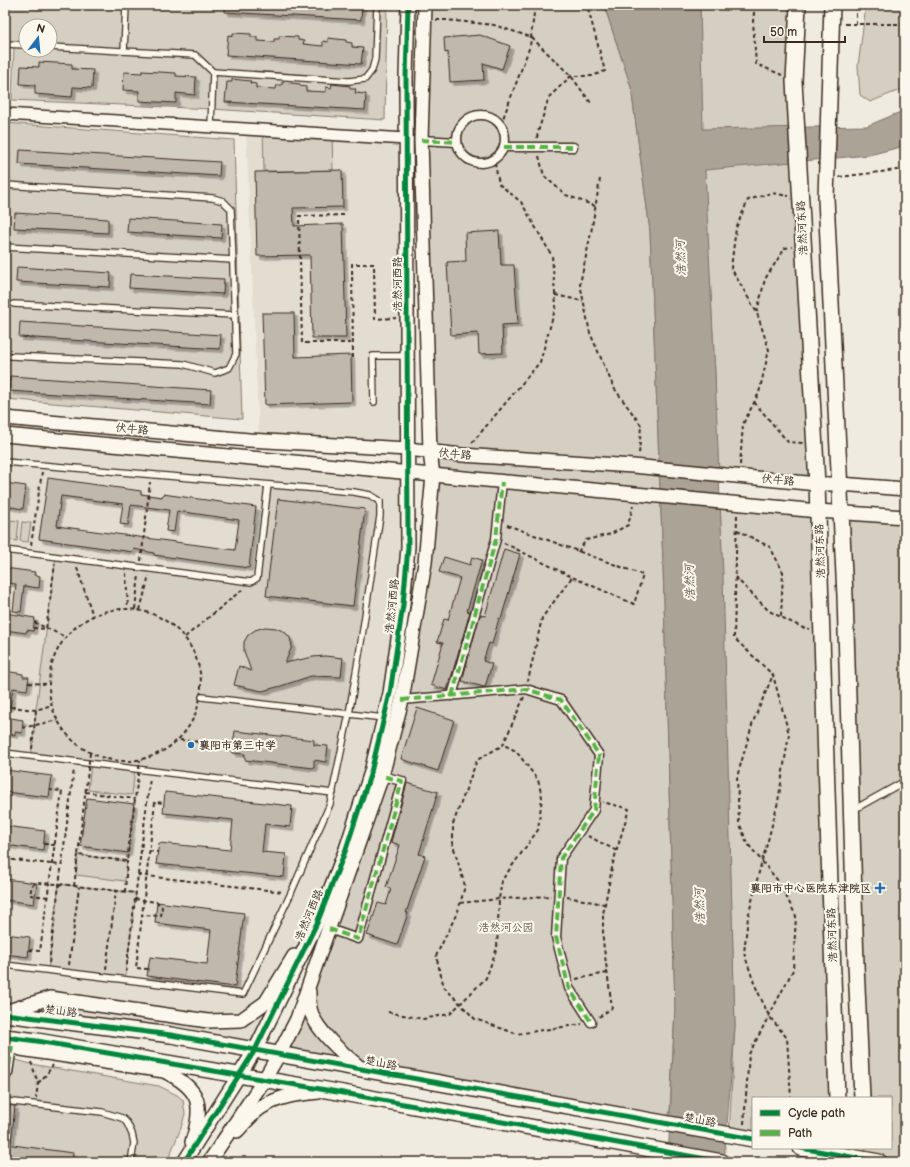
<svg xmlns="http://www.w3.org/2000/svg" width="910" height="1167" font-family="'Balsamiq Sans','LXGW WenKai TC',sans-serif">
  <style>
    .built { fill: #e2dcd1 }
    .green { fill: #d5cec3; stroke: #887c70; fill-rule: evenodd }
    .water { fill: #aca397; stroke: #7f7367 }
    .building { fill: #c0b8ad; stroke: #3b2a1e; fill-rule: evenodd; filter: url(#shadow) }
    .lines { fill: none; stroke-linecap: round; stroke-linejoin: round }
    .service-casing { stroke: #3b2a1e; stroke-width: 8 }
    .pedestrian-casing { stroke: #3b2a1e; stroke-width: 11 }
    .minor-casing { stroke: #3b2a1e; stroke-width: 14 }
    .tertiary-casing { stroke: #3b2a1e; stroke-width: 16 }
    .secondary-casing { stroke: #3b2a1e; stroke-width: 18 }
    .path { stroke: #3b2a1e; stroke-width: 2; stroke-dasharray: 4 3; stroke-linecap: butt }
    .service { stroke: #fbf7ec; stroke-width: 5.5 }
    .pedestrian { stroke: #fbf7ec; stroke-width: 8 }
    .minor { stroke: #fbf7ec; stroke-width: 11 }
    .tertiary { stroke: #fbf7ec; stroke-width: 13 }
    .secondary { stroke: #fbf7ec; stroke-width: 15 }
    .path-bridge { stroke: #3b2a1e; stroke-width: 2; stroke-dasharray: 4 3; stroke-linecap: butt }
    .quiet { stroke: #57b245; stroke-width: 4; stroke-dasharray: 8 4; stroke-linecap: butt }
    .cycleway-casing { stroke: #fbf7ec; stroke-width: 8 }
    .cycleway { stroke: #00873e; stroke-width: 5 }
    .poi-dot { fill: #1f6fb2; stroke: #fbf7ec; stroke-width: 1.5 }
    .labels { text-anchor: middle; dominant-baseline: central; stroke-width: 4; stroke-linejoin: round; paint-order: stroke }
    .street-label { font-size: 11px; fill: #3b2a1e; stroke: #fbf7ec }
    .poi-label { font-size: 11px; font-weight: bold; fill: #3b2a1e; stroke: #fbf7ec; text-anchor: start }
    .park-label { font-size: 11px; fill: #625347; stroke: #fbf7ec }
    .water-label { font-size: 12px; font-style: italic; fill: #635448; stroke: #fbf7ec }
  </style>
  <defs>
    <filter id="shadow"><feDropShadow dx="3.5" dy="3.5" stdDeviation="0" flood-color="#0004"/></filter>
  </defs>
  <rect width="100%" height="100%" fill="#f0ebe0"/>
  <filter id="ink" filterUnits="userSpaceOnUse"><feTurbulence type="fractalNoise" baseFrequency=".025" numOctaves="2"/><feDisplacementMap in="SourceGraphic" scale="8" xChannelSelector="R" yChannelSelector="G"/><feConvolveMatrix kernelMatrix="1 2 1 2 8 2 1 2 1" color-interpolation-filters="sRGB"/></filter>
  <g filter="url(#ink)">
    <g class="built">
      <polygon points="246,129 406,139 407,449 259,440"/>
      <polygon points="5,435 407,473 390,693 346,849 255,1050 5,1015"/>
    </g>
    <g class="green">
      <path d="M5,5H387L385,120L211,109L12,100L14,45L5,44ZM26,26H50V50H26Z"/>
      <polygon points="425,5 604,5 631,87 650,231 663,564 675,1007 670,1111 665,1124 279,1054 402,700 418,606 430,452"/>
      <polygon points="700,5 798,5 817,484 717,474 715,374 701,111"/>
      <polygon points="866,5 905,5 905,88 870,102 860,95 858,66"/>
      <polygon points="5,123 234,140 242,419 5,399 5,298 7,271 5,270"/>
      <polygon points="263,130 332,135 333,170 264,171"/>
      <polygon points="268,485 354,492 380,501 360,649 333,793 135,769 132,795 88,790 91,764 31,757 36,710 56,556 251,582 257,577"/>
      <polygon points="720,502 818,511 836,1087 828,1098 753,1098 753,1139 729,1135 735,1026"/>
      <polygon points="841,512 905,517 905,1162 879,1162 865,1160 865,1148 891,1148 891,1098 862,1098"/>
      <polygon points="11,520 19,521 17,541 8,540"/>
      <polygon points="22,522 31,523 28,542 20,541"/>
      <polygon points="78,855 127,861 125,881 76,875"/>
      <polygon points="59,884 136,893 125,980 48,970"/>
      <polygon points="5,1057 31,1064 159,1086 177,1095 183,1100 185,1114 181,1128 167,1162 5,1162"/>
    </g>
    <polygon class="water" points="604,5 700,5 703,129 867,126 905,110 905,146 869,155 705,170 715,374 723,575 735,1026 724,1162 668,1162 675,1007 663,564 650,231 631,87"/>
    <g class="building">
      <polygon points="225,5 362,5 361,20 225,12"/>
      <polygon points="233,33 251,34 251,37 257,37 257,41 274,42 274,39 279,39 279,36 298,37 298,40 304,41 303,44 323,46 323,41 328,42 328,38 346,40 346,42 352,43 352,47 363,48 361,64 226,55 228,35 233,36"/>
      <polygon points="480,35 510,46 502,69 483,63 484,80 450,82 448,52 445,53 444,38"/>
      <polygon points="39,62 72,64 72,69 93,70 92,88 73,87 72,97 35,94 35,85 20,84 21,66 39,67"/>
      <polygon points="142,71 176,73 176,76 196,77 195,95 176,93 176,103 139,101 139,91 123,90 124,72 142,73"/>
      <polygon points="232,79 251,81 250,83 256,84 256,88 276,89 277,85 282,85 282,82 300,84 300,86 306,87 306,91 326,92 326,87 331,88 332,84 350,86 350,89 356,89 355,93 366,94 365,110 225,102 227,82 232,82"/>
      <polygon points="20,150 220,162 219,176 19,164"/>
      <polygon points="342,170 343,207 293,208 294,226 343,224 346,338 312,338 310,255 257,256 255,172"/>
      <polygon points="15,213 108,219 108,233 14,228"/>
      <polygon points="128,218 222,224 221,238 127,232"/>
      <polygon points="499,231 501,265 514,265 518,324 502,325 503,353 479,354 478,333 451,335 447,262 466,261 465,233"/>
      <polygon points="17,267 111,273 110,287 16,282"/>
      <polygon points="130,274 224,279 223,294 129,288"/>
      <polygon points="262,313 294,313 295,357 351,355 352,402 265,405"/>
      <polygon points="20,322 221,335 220,349 19,337"/>
      <polygon points="10,376 211,390 210,404 9,391"/>
      <path d="M48,478L141,491V494L162,497L163,494L256,507L249,568L154,555V553L134,549L133,552L39,539ZM61,496L123,504L120,524L128,525L131,505L169,510L166,531L174,532L177,511L239,520L235,550L57,526Z"/>
      <polygon points="5,483 26,486 23,509 5,506"/>
      <polygon points="278,499 365,509 353,606 266,596"/>
      <polygon points="504,549 520,554 501,619 499,618 492,644 489,643 483,661 492,664 485,687 484,687 462,681 480,615 485,616"/>
      <polygon points="444,557 470,565 472,557 482,560 467,611 470,612 451,678 450,678 447,690 431,685 443,643 437,642 444,619 448,620 460,578 439,572"/>
      <polygon points="5,568 35,572 34,575 40,576 39,588 24,586 21,612 13,611 16,584 5,583"/>
      <polygon points="5,613 35,618 33,631 27,630 26,633 5,630"/>
      <polygon points="265,627 276,628 285,632 290,638 292,646 285,663 313,657 325,656 343,658 341,677 311,676 281,686 262,691 234,685 239,666 251,671 244,651 244,642 248,635 255,630"/>
      <polygon points="5,671 23,674 23,677 29,677 27,690 13,688 10,707 5,707"/>
      <polygon points="417,708 454,720 438,771 401,759"/>
      <polygon points="5,717 23,720 22,733 15,732 15,735 5,733"/>
      <polygon points="235,731 314,740 314,745 328,746 326,762 314,760 314,768 245,760 245,754 232,753"/>
      <polygon points="5,770 52,776 49,797 5,792"/>
      <polygon points="407,783 438,792 419,854 425,856 406,913 408,913 397,945 367,935 378,903 386,905 391,889 386,887 400,845 391,842"/>
      <polygon points="165,792 292,806 290,827 265,824 262,852 286,854 284,877 156,864 159,843 230,850 233,820 163,813"/>
      <polygon points="87,798 134,804 128,853 80,846"/>
      <polygon points="5,826 45,831 43,850 5,845"/>
      <polygon points="5,879 37,883 34,904 5,900"/>
      <polygon points="157,902 244,913 235,987 147,976 150,957 207,964 211,930 155,923"/>
      <polygon points="5,934 30,937 28,957 5,954"/>
      <polygon points="5,1105 15,1106 11,1143 5,1143"/>
      <polygon points="5,1144 73,1153 72,1162 5,1162"/>
    </g>
    <g class="lines">
      <g class="service-casing">
        <g id="service">
          <polyline points="5,44 26,45"/>
          <polyline points="50,47 195,55 213,72"/>
          <polyline points="124,51 126,5"/>
          <polyline points="211,127 213,72 349,81 365,79 372,70 375,59 377,5"/>
          <polyline points="5,185 213,198 223,201 231,209 236,354 229,368 215,373 183,364 11,356"/>
          <polyline points="5,247 233,260"/>
          <polyline points="14,304 235,315"/>
          <polyline points="374,402 373,356 407,356"/>
          <polyline points="5,462 354,492 370,495 380,501 380,516 360,649 349,714 330,804 291,893 243,994 5,965"/>
          <polyline points="5,550 251,582 257,578 268,485"/>
          <polyline points="202,697 384,718"/>
          <polyline points="5,753 333,793"/>
          <polyline points="853,810 905,781"/>
          <polyline points="5,1101 102,1112 122,1118 127,1123 132,1134 134,1143 131,1162"/>
        </g>
      </g>
      <g class="pedestrian-casing">
        <g id="pedestrian">
          <circle cx="481" cy="139" r="24"/>
          <polyline points="421,140 457,142"/>
          <polyline points="504,147 573,147"/>
          <polyline points="452,696 496,539 502,482"/>
          <polyline points="402,700 526,689 561,700 599,755 594,810 561,858 556,937 569,988 591,1022"/>
          <polyline points="329,929 358,939 402,781 382,776"/>
          <polyline points="5,1076 8,1073 12,1046"/>
        </g>
      </g>
      <g class="minor-casing">
        <polyline id="minor" points="5,114 406,139"/>
      </g>
      <g class="tertiary-casing">
        <g id="tertiary">
          <polyline points="5,418 249,440 407,449 462,455 633,466 817,484 840,484 905,489"/>
          <polyline points="5,435 818,511 905,517"/>
          <path d="M309,992C309,997 309,1003 310,1008C314,1030 346,1056 363,1070"/>
          <polyline points="5,1012 50,998 208,1021 241,1020 266,1002 294,956"/>
          <path d="M5,1043L21,1049L164,1071C201,1089 204,1105 192,1142"/>
          <path d="M237,1131C244,1124 251,1115 259,1109C278,1096 297,1094 319,1092"/>
          <polyline points="184,1162 255,1050 317,923 346,849 371,772 390,693 403,605 408,547 406,77 408,5"/>
          <polyline points="209,1162 264,1080 279,1054 297,1019 382,776 402,700 425,563 433,475 430,452 421,140 425,5"/>
        </g>
      </g>
      <g class="secondary-casing">
        <g id="secondary">
          <polyline points="798,5 794,81 817,484 837,1098"/>
          <polyline points="832,5 826,198 845,596 856,965 862,1098"/>
          <polyline points="5,1014 171,1035 753,1139"/>
          <polyline points="5,1037 37,1041 332,1091 722,1162"/>
          <polyline points="801,1148 879,1162"/>
        </g>
      </g>
      <g class="path">
        <polyline points="755,5 753,21 756,64 782,75"/>
        <polyline points="436,20 446,20 494,25 531,37 571,76 591,103"/>
        <polyline points="845,24 901,24 905,21"/>
        <polyline points="856,24 856,5"/>
        <polyline points="501,124 530,46 535,5"/>
        <polyline points="537,138 538,132 549,97 571,76 592,76 605,71 587,5"/>
        <polyline points="539,156 544,176 566,195 595,206"/>
        <polyline points="839,177 905,169"/>
        <polyline points="600,179 591,233 580,284 590,333 614,388 641,425 639,455"/>
        <polyline points="344,215 299,216 302,343 353,343"/>
        <polyline points="555,295 583,301"/>
        <polyline points="757,312 765,279 785,248 792,247"/>
        <polyline points="353,358 352,264 374,264 375,319 396,318"/>
        <polyline points="754,402 788,442 803,443"/>
        <polyline points="472,443 540,362 556,306 552,256 521,202 499,184 494,159"/>
        <polyline points="740,465 743,424 759,393 769,350 757,313 731,268 736,228 748,200 771,193 789,196"/>
        <polyline points="737,515 734,638 773,675 789,734 778,802 766,848 762,860 748,917 744,953 754,983 769,1016 787,1038 791,1098"/>
        <polyline points="507,525 643,575 634,604 572,577"/>
        <polyline points="737,530 770,547 783,572 781,617"/>
        <polyline points="504,543 572,577 542,618 528,681"/>
        <polyline points="31,545 42,472"/>
        <polyline points="578,552 586,540 611,534 628,525 633,506"/>
        <polyline points="141,561 150,482"/>
        <polyline points="77,568 93,616"/>
        <polyline points="126,573 128,608"/>
        <polyline points="735,577 769,611 803,628 810,629"/>
        <circle cx="125" cy="685" r="76"/>
        <polyline points="135,609 139,575"/>
        <polyline points="140,610 149,576"/>
        <polyline points="33,628 46,629 55,564"/>
        <polyline points="185,637 243,589"/>
        <polyline points="28,683 48,684"/>
        <polyline points="524,697 503,745 477,760 453,824 453,845 465,886 458,911 436,956 444,987 475,1019 517,1034 582,1024"/>
        <polyline points="11,707 36,710 52,705"/>
        <polyline points="180,740 233,745"/>
        <polyline points="32,749 36,710"/>
        <polyline points="85,792 135,799"/>
        <polyline points="588,836 617,851"/>
        <polyline points="44,844 55,845"/>
        <polyline points="149,851 158,852"/>
        <polyline points="5,859 61,865"/>
        <polyline points="138,875 284,892"/>
        <polyline points="74,886 78,855"/>
        <polyline points="125,892 127,861"/>
        <polyline points="48,897 30,895 32,885 37,883 59,884 136,893"/>
        <polyline points="567,897 604,904"/>
        <polyline points="135,899 157,902 162,907 161,916 142,915"/>
        <polyline points="460,903 499,899 551,896"/>
        <polyline points="49,963 74,769"/>
        <polyline points="69,965 79,887"/>
        <polyline points="106,969 116,891"/>
        <polyline points="126,972 150,778"/>
        <polyline points="576,979 607,973"/>
        <polyline points="388,1012 423,1019 450,1014 486,978 497,948 499,899 502,880 538,830 542,797 538,780 516,751 504,745"/>
        <polyline points="599,1017 612,1008 603,941 603,914 613,863 629,809 603,802"/>
        <polyline points="31,1062 38,1083 36,1098"/>
        <polyline points="38,1083 46,1075 53,1065"/>
        <polyline points="744,1124 749,1054 793,970 796,916 779,882 747,843 739,822 737,777 753,722 773,675"/>
      </g>
      <use href="#service" class="service"/>
      <use href="#pedestrian" class="pedestrian"/>
      <use href="#minor" class="minor"/>
      <use href="#tertiary" class="tertiary"/>
      <use href="#secondary" class="secondary"/>
      <g class="path-bridge">
        <polyline points="34,622 65,637"/>
        <polyline points="22,728 58,720"/>
        <polyline points="90,753 78,855 127,861 140,760"/>
        <polyline points="29,950 40,951 62,791 50,790"/>
        <polyline points="148,969 136,968 155,802 164,803"/>
      </g>
      <g class="quiet">
        <polyline points="421,140 457,142"/>
        <polyline points="504,147 573,147"/>
        <polyline points="452,696 496,539 502,482"/>
        <polyline points="402,700 526,689 561,700 599,755 594,810 561,858 556,937 569,988 591,1022"/>
        <polyline points="329,929 358,939 402,781 382,776"/>
        <polyline points="5,1076 8,1073 12,1046"/>
      </g>
      <g class="cycleway-casing">
        <g id="cycleway">
          <polyline points="5,1014 171,1035 753,1139"/>
          <polyline points="5,1037 37,1041 332,1091 722,1162"/>
          <polyline points="801,1148 879,1162"/>
          <polyline points="184,1162 255,1050 317,923 346,849 371,772 390,693 403,605 408,547 406,77 408,5"/>
        </g>
      </g>
      <use href="#cycleway" class="cycleway"/>
    </g>
  </g>
  <g class="poi-dot">
    <circle cx="191" cy="745" r="4"/>
    <path d="M878 882h4v4h4v4h-4v4h-4v-4h-4v-4h4z"/>
  </g>
  <g class="labels">
    <g class="street-label">
      <text transform="translate(802 228) rotate(-93)">浩然河东路</text>
      <text transform="translate(397 284) rotate(-90)">浩然河西路</text>
      <text transform="translate(132 429) rotate(5)">伏牛路</text>
      <text transform="translate(455 454) rotate(5)">伏牛路</text>
      <text transform="translate(778 480) rotate(5)">伏牛路</text>
      <text transform="translate(820 551) rotate(-92)">浩然河东路</text>
      <text transform="translate(392 606) rotate(-84)">浩然河西路</text>
      <text transform="translate(309 915) rotate(-67)">浩然河西路</text>
      <text transform="translate(832 935) rotate(-92)">浩然河东路</text>
      <text transform="translate(61 1011) rotate(7)">楚山路</text>
      <text transform="translate(381 1063) rotate(10)">楚山路</text>
      <text transform="translate(700 1120) rotate(10)">楚山路</text>
    </g>
    <g class="poi-label">
      <text x="199" y="745">襄阳市第三中学</text>
      <text x="871" y="888" text-anchor="end">襄阳市中心医院东津院区</text>
    </g>
    <g class="park-label">
      <text x="506" y="927">浩然河公园</text>
    </g>
    <g class="water-label">
      <text transform="translate(681 258) rotate(-92)">浩然河</text>
      <text transform="translate(690 582) rotate(-92)">浩然河</text>
      <text transform="translate(700 906) rotate(-92)">浩然河</text>
    </g>
  </g>
  <rect width="910" height="1167" fill="none" stroke="#fbf7ec" stroke-width="20"/>
  <rect x="10" y="10" width="890" height="1147" fill="none" stroke="#3b2a1e" stroke-width="1.5" filter="url(#ink)"/>
  <rect x="752" y="1097" width="140" height="52" fill="#fbf7ec" stroke="#aea59a"/>
  <rect x="760" y="1110" width="20" height="6" fill="#00873e" stroke="#aea59a"/>
  <text x="788" y="1117" font-size="12" fill="#3b2a1e">Cycle path</text>
  <rect x="760" y="1130" width="20" height="6" fill="#57b245" stroke="#aea59a"/>
  <text x="788" y="1137" font-size="12" fill="#3b2a1e">Path</text>
  <g transform="translate(38 38) rotate(16)"><circle r="19" fill="#fbf7ec" stroke="#aea59a"/>
  <path d="M0-3L7 15L0 10L-7 15Z" fill="#1f6fb2"/>
  <text y="-6" font-size="11" font-weight="bold" text-anchor="middle" fill="#3b2a1e">N</text>
  </g>
  <path d="M764 36v6h81v-6" fill="none" stroke="#3b2a1e" stroke-width="2"/>
  <text x="770" y="36" font-size="12" fill="#3b2a1e" stroke="#fbf7ec" stroke-width="3" paint-order="stroke">50 m</text>
</svg>
